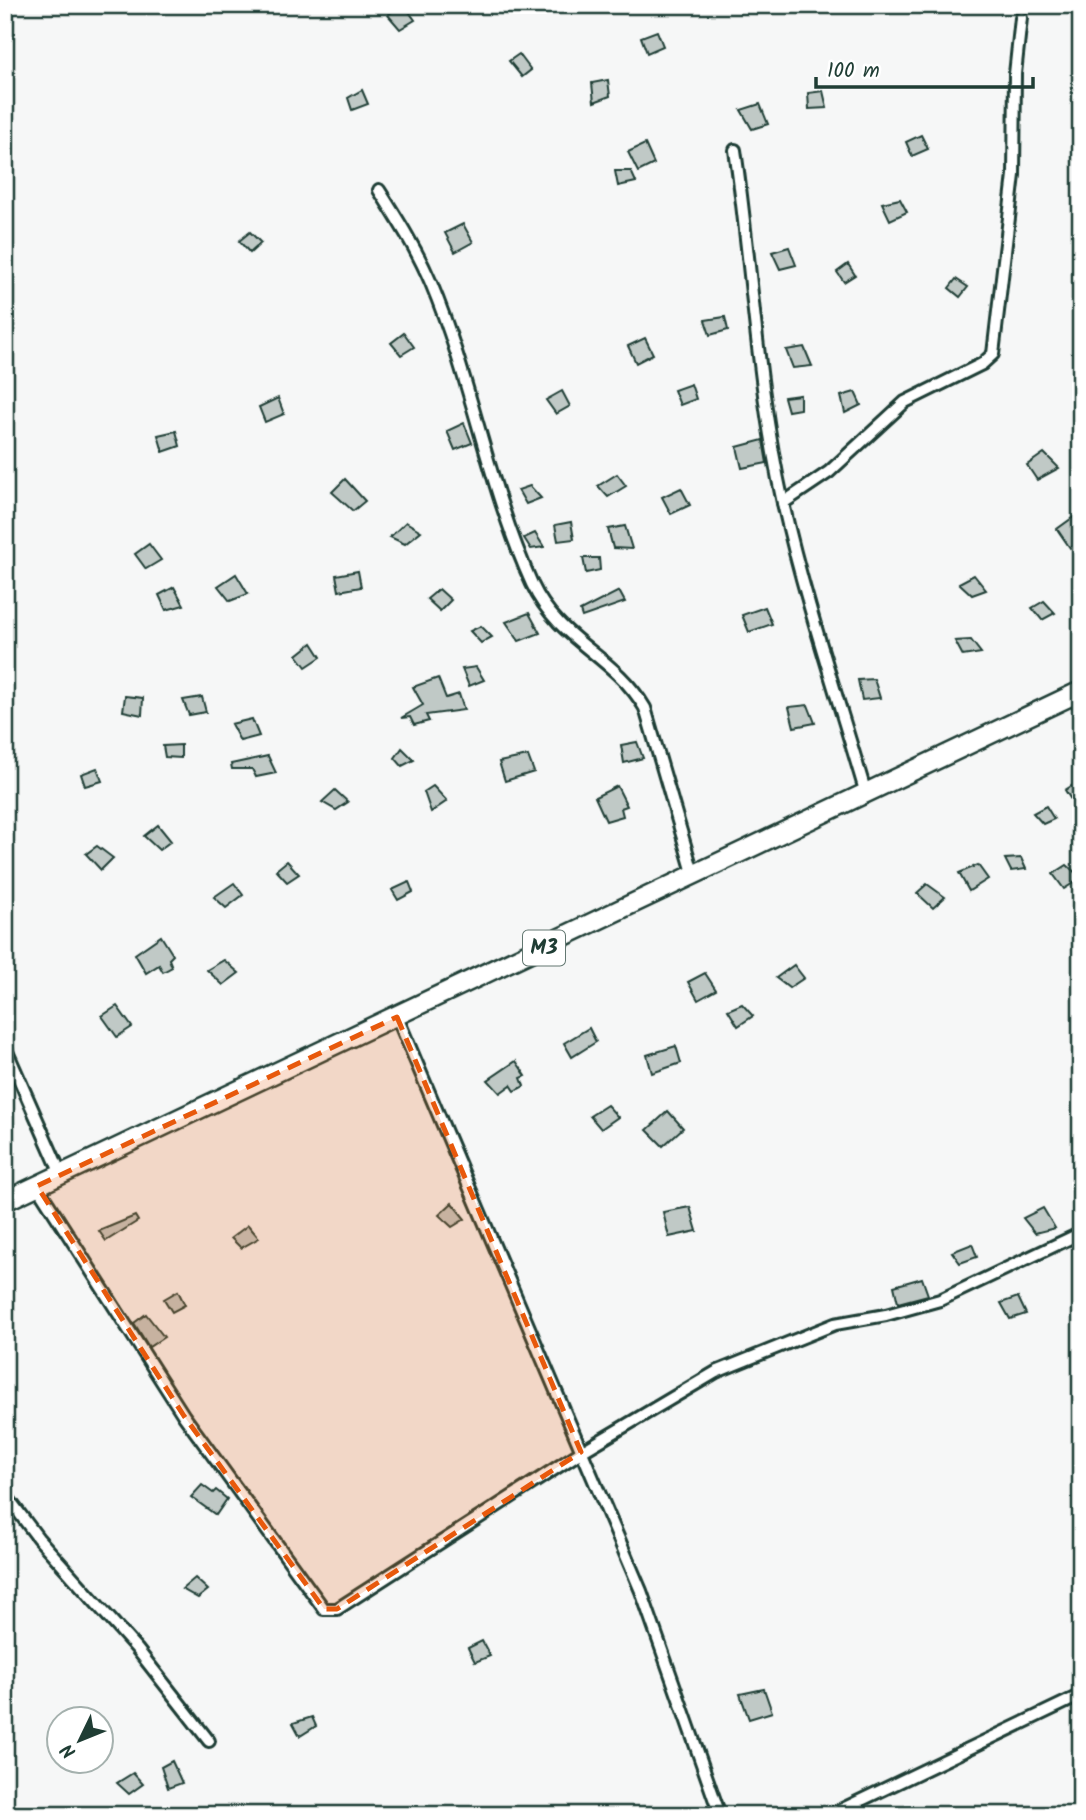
<svg xmlns="http://www.w3.org/2000/svg" width="1086" height="1820" font-family="Kalam,sans-serif">
  <style>
    .building { fill: #c0c9c6; stroke: #1f3d34; stroke-width: 2 }
    .lines { fill: none; stroke-linecap: round; stroke-linejoin: round }
    .minor-casing { stroke: #1f3d34; stroke-width: 16 }
    .primary-casing { stroke: #1f3d34; stroke-width: 23 }
    .minor { stroke: #fff; stroke-width: 10 }
    .primary { stroke: #fff; stroke-width: 18 }
    .marked { fill: #e8590c; fill-opacity: 0.2; stroke: #e8590c; stroke-width: 5; stroke-dasharray: 14 9; stroke-linejoin: round }
    .labels { text-anchor: middle; dominant-baseline: central; stroke-width: 7; stroke-linejoin: round; paint-order: stroke }
    .shield { fill: #fff; stroke: #627771; stroke-width: 2 }
    .shield-label { font-size: 21px; font-weight: bold; fill: #1f3d34 }
  </style>
  <rect width="100%" height="100%" fill="#f6f7f7"/>
  <filter id="ink" filterUnits="userSpaceOnUse"><feTurbulence type="fractalNoise" baseFrequency=".0143" numOctaves="2"/><feDisplacementMap in="SourceGraphic" scale="14" xChannelSelector="R" yChannelSelector="G"/><feConvolveMatrix kernelMatrix="1 2 1 2 8 2 1 2 1" color-interpolation-filters="sRGB"/></filter>
  <g filter="url(#ink)">
    <g class="building">
      <polygon points="400,5 404,5 415,20 400,29 388,15"/>
      <polygon points="657,31 663,46 647,53 641,37"/>
      <polygon points="519,54 531,70 522,77 509,61"/>
      <polygon points="608,80 610,96 594,102 592,83"/>
      <polygon points="362,90 368,104 352,110 348,98"/>
      <polygon points="823,91 827,108 809,109 808,93"/>
      <polygon points="760,104 768,124 752,129 741,110"/>
      <polygon points="921,135 928,149 912,156 906,142"/>
      <polygon points="645,144 654,164 638,172 628,152"/>
      <polygon points="615,171 631,171 636,182 618,186"/>
      <polygon points="900,199 907,212 890,220 882,203"/>
      <polygon points="463,224 473,242 455,252 445,233"/>
      <polygon points="250,232 261,243 250,253 239,241"/>
      <polygon points="789,247 796,265 780,269 772,252"/>
      <polygon points="848,264 855,275 844,282 837,272"/>
      <polygon points="956,279 968,287 960,297 949,288"/>
      <polygon points="725,317 728,330 710,335 705,320"/>
      <polygon points="404,333 414,347 401,355 391,343"/>
      <polygon points="645,338 653,354 636,363 628,346"/>
      <polygon points="804,347 812,366 793,368 786,350"/>
      <polygon points="691,384 696,399 680,405 674,390"/>
      <polygon points="562,391 570,406 556,414 546,400"/>
      <polygon points="855,392 861,405 845,413 841,396"/>
      <polygon points="800,395 800,409 788,411 784,397"/>
      <polygon points="278,398 284,414 265,422 259,407"/>
      <polygon points="464,423 472,443 455,450 447,431"/>
      <polygon points="176,431 180,446 163,452 158,435"/>
      <polygon points="763,440 767,463 742,468 737,447"/>
      <polygon points="1044,453 1059,468 1037,480 1027,465"/>
      <polygon points="617,474 626,486 608,497 598,486"/>
      <polygon points="345,479 365,501 353,511 332,492"/>
      <polygon points="530,486 541,498 526,504 518,490"/>
      <polygon points="681,488 690,505 671,514 662,497"/>
      <polygon points="1075,516 1081,526 1081,541 1070,548 1057,529"/>
      <polygon points="406,522 421,531 405,544 390,537"/>
      <polygon points="571,522 574,539 558,541 555,525"/>
      <polygon points="625,526 632,549 613,548 608,529"/>
      <polygon points="535,533 544,547 531,549 524,538"/>
      <polygon points="149,544 161,560 146,569 135,554"/>
      <polygon points="583,558 599,558 600,570 586,573"/>
      <polygon points="358,571 361,587 339,591 336,575"/>
      <polygon points="236,574 248,594 230,601 218,586"/>
      <polygon points="974,575 986,590 972,595 959,583"/>
      <polygon points="174,587 184,605 166,610 159,595"/>
      <polygon points="439,589 451,600 440,611 427,599"/>
      <polygon points="619,591 625,602 582,617 580,611"/>
      <polygon points="1044,601 1055,613 1042,620 1032,608"/>
      <polygon points="765,607 772,624 749,632 742,615"/>
      <polygon points="529,613 540,633 519,641 506,622"/>
      <polygon points="481,626 492,637 481,643 470,631"/>
      <polygon points="971,640 981,653 963,656 955,641"/>
      <polygon points="312,643 321,657 306,667 297,655"/>
      <polygon points="476,667 484,680 469,686 462,669"/>
      <polygon points="438,678 446,698 459,694 464,710 426,715 429,721 414,725 410,717 401,718 423,705 413,687"/>
      <polygon points="874,679 880,698 862,700 858,680"/>
      <polygon points="125,696 143,698 142,715 123,711"/>
      <polygon points="202,697 206,712 189,715 183,700"/>
      <polygon points="808,705 815,723 794,727 789,707"/>
      <polygon points="252,719 259,736 240,741 231,724"/>
      <polygon points="637,742 643,758 624,763 621,745"/>
      <polygon points="181,745 181,758 165,757 163,746"/>
      <polygon points="402,748 414,760 402,766 395,758"/>
      <polygon points="268,756 276,773 256,777 252,769 232,769 231,764"/>
      <polygon points="528,756 534,772 505,781 499,762"/>
      <polygon points="97,768 102,781 85,786 81,774"/>
      <polygon points="1081,780 1081,816 1065,790"/>
      <polygon points="433,786 447,801 431,812 424,792"/>
      <polygon points="617,786 627,806 621,808 623,816 606,821 595,797"/>
      <polygon points="335,790 348,802 336,810 322,802"/>
      <polygon points="1046,806 1054,819 1043,824 1033,813"/>
      <polygon points="158,825 171,841 159,850 144,836"/>
      <polygon points="97,846 113,858 101,870 86,854"/>
      <polygon points="1021,858 1026,869 1011,871 1005,859"/>
      <polygon points="287,861 299,874 287,882 276,870"/>
      <polygon points="978,865 988,879 969,891 959,873"/>
      <polygon points="1067,865 1081,878 1064,889 1053,874"/>
      <polygon points="409,882 413,892 398,900 392,890"/>
      <polygon points="234,883 243,895 226,908 214,897"/>
      <polygon points="927,884 945,897 933,908 917,893"/>
      <polygon points="161,936 173,955 169,959 172,967 163,972 159,965 146,973 135,954"/>
      <polygon points="224,960 239,973 223,985 207,970"/>
      <polygon points="794,965 804,978 789,988 776,978"/>
      <polygon points="705,973 716,990 698,1000 688,982"/>
      <polygon points="742,1004 753,1016 738,1026 728,1010"/>
      <polygon points="117,1006 132,1027 117,1037 102,1016"/>
      <polygon points="589,1028 596,1042 572,1057 564,1043"/>
      <polygon points="676,1046 681,1063 652,1073 647,1055"/>
      <polygon points="516,1061 526,1076 521,1078 524,1086 515,1091 511,1085 500,1093 488,1080"/>
      <polygon points="607,1105 618,1117 601,1129 590,1116"/>
      <polygon points="668,1111 683,1128 663,1146 647,1130"/>
      <polygon points="452,1203 465,1219 452,1227 439,1215"/>
      <polygon points="690,1207 697,1231 669,1237 663,1212"/>
      <polygon points="1043,1208 1055,1228 1035,1233 1023,1218"/>
      <polygon points="135,1216 138,1221 106,1241 99,1231"/>
      <polygon points="248,1225 259,1238 241,1248 231,1238"/>
      <polygon points="972,1244 977,1257 960,1263 952,1252"/>
      <polygon points="922,1278 928,1295 898,1303 894,1286"/>
      <polygon points="178,1291 185,1305 172,1312 164,1299"/>
      <polygon points="1018,1297 1026,1314 1010,1319 1001,1303"/>
      <polygon points="146,1314 164,1337 149,1347 134,1323"/>
      <polygon points="202,1485 213,1493 216,1490 227,1499 216,1515 191,1497"/>
      <polygon points="195,1578 208,1590 198,1598 182,1589"/>
      <polygon points="482,1641 490,1656 475,1662 468,1648"/>
      <polygon points="764,1689 772,1712 749,1719 740,1694"/>
      <polygon points="312,1717 316,1726 300,1736 293,1723"/>
      <polygon points="172,1761 182,1783 168,1788 161,1767"/>
      <polygon points="133,1773 143,1784 129,1794 117,1783"/>
    </g>
    <g class="lines">
      <g class="minor-casing">
        <g id="minor">
          <path d="M735,150C752,267 757,387 783,503C805,601 838,698 866,794"/>
          <path d="M379,190C398,220 417,250 431,283C472,381 488,487 532,584C559,642 614,655 645,708L694,876"/>
          <polyline points="783,503 829,472 905,402 982,364 993,354 1014,175 1015,74 1021,18"/>
          <polyline points="397,1017 641,1591 720,1815"/>
          <polyline points="5,1047 61,1174"/>
          <polyline points="37,1186 184,1416 324,1609 337,1609 581,1452 716,1372 835,1324 886,1315 940,1300 1081,1233"/>
          <polyline points="5,1494 38,1538 137,1649 209,1741"/>
          <polyline points="830,1815 1081,1695"/>
        </g>
      </g>
      <g class="primary-casing">
        <polyline id="primary" points="5,1201 1081,691"/>
      </g>
      <use href="#minor" class="minor"/>
      <use href="#primary" class="primary"/>
    </g>
  </g>
  <path class="marked" d="M397,1017L581,1452L337,1609H324L184,1416L37,1186Z"/>
  <g class="labels">
    <rect class="shield" x="523" y="930.5" width="42" height="35" rx="5"/>
    <g class="shield-label">
      <text x="544" y="948">M3</text>
    </g>
  </g>
  <rect width="1086" height="1820" fill="none" stroke="#fff" stroke-width="28"/>
  <rect x="14" y="14" width="1058" height="1792" fill="none" stroke="#1f3d34" stroke-width="2.5" filter="url(#ink)"/>
  <g transform="translate(80 1740) rotate(227)"><circle r="33" fill="#ffffff" stroke="#a5b1ae" stroke-width="2"/>
  <path d="M0-5L12 26L0 18L-12 26Z" fill="#1f3d34"/>
  <text y="-10" font-size="19" font-weight="bold" text-anchor="middle" fill="#1f3d34">N</text>
  </g>
  <path d="M816 77v10h217v-10" fill="none" stroke="#1f3d34" stroke-width="3.5"/>
  <text x="827" y="77" font-size="21" fill="#1f3d34" stroke="#ffffff" stroke-width="5" paint-order="stroke">100 m</text>
</svg>
